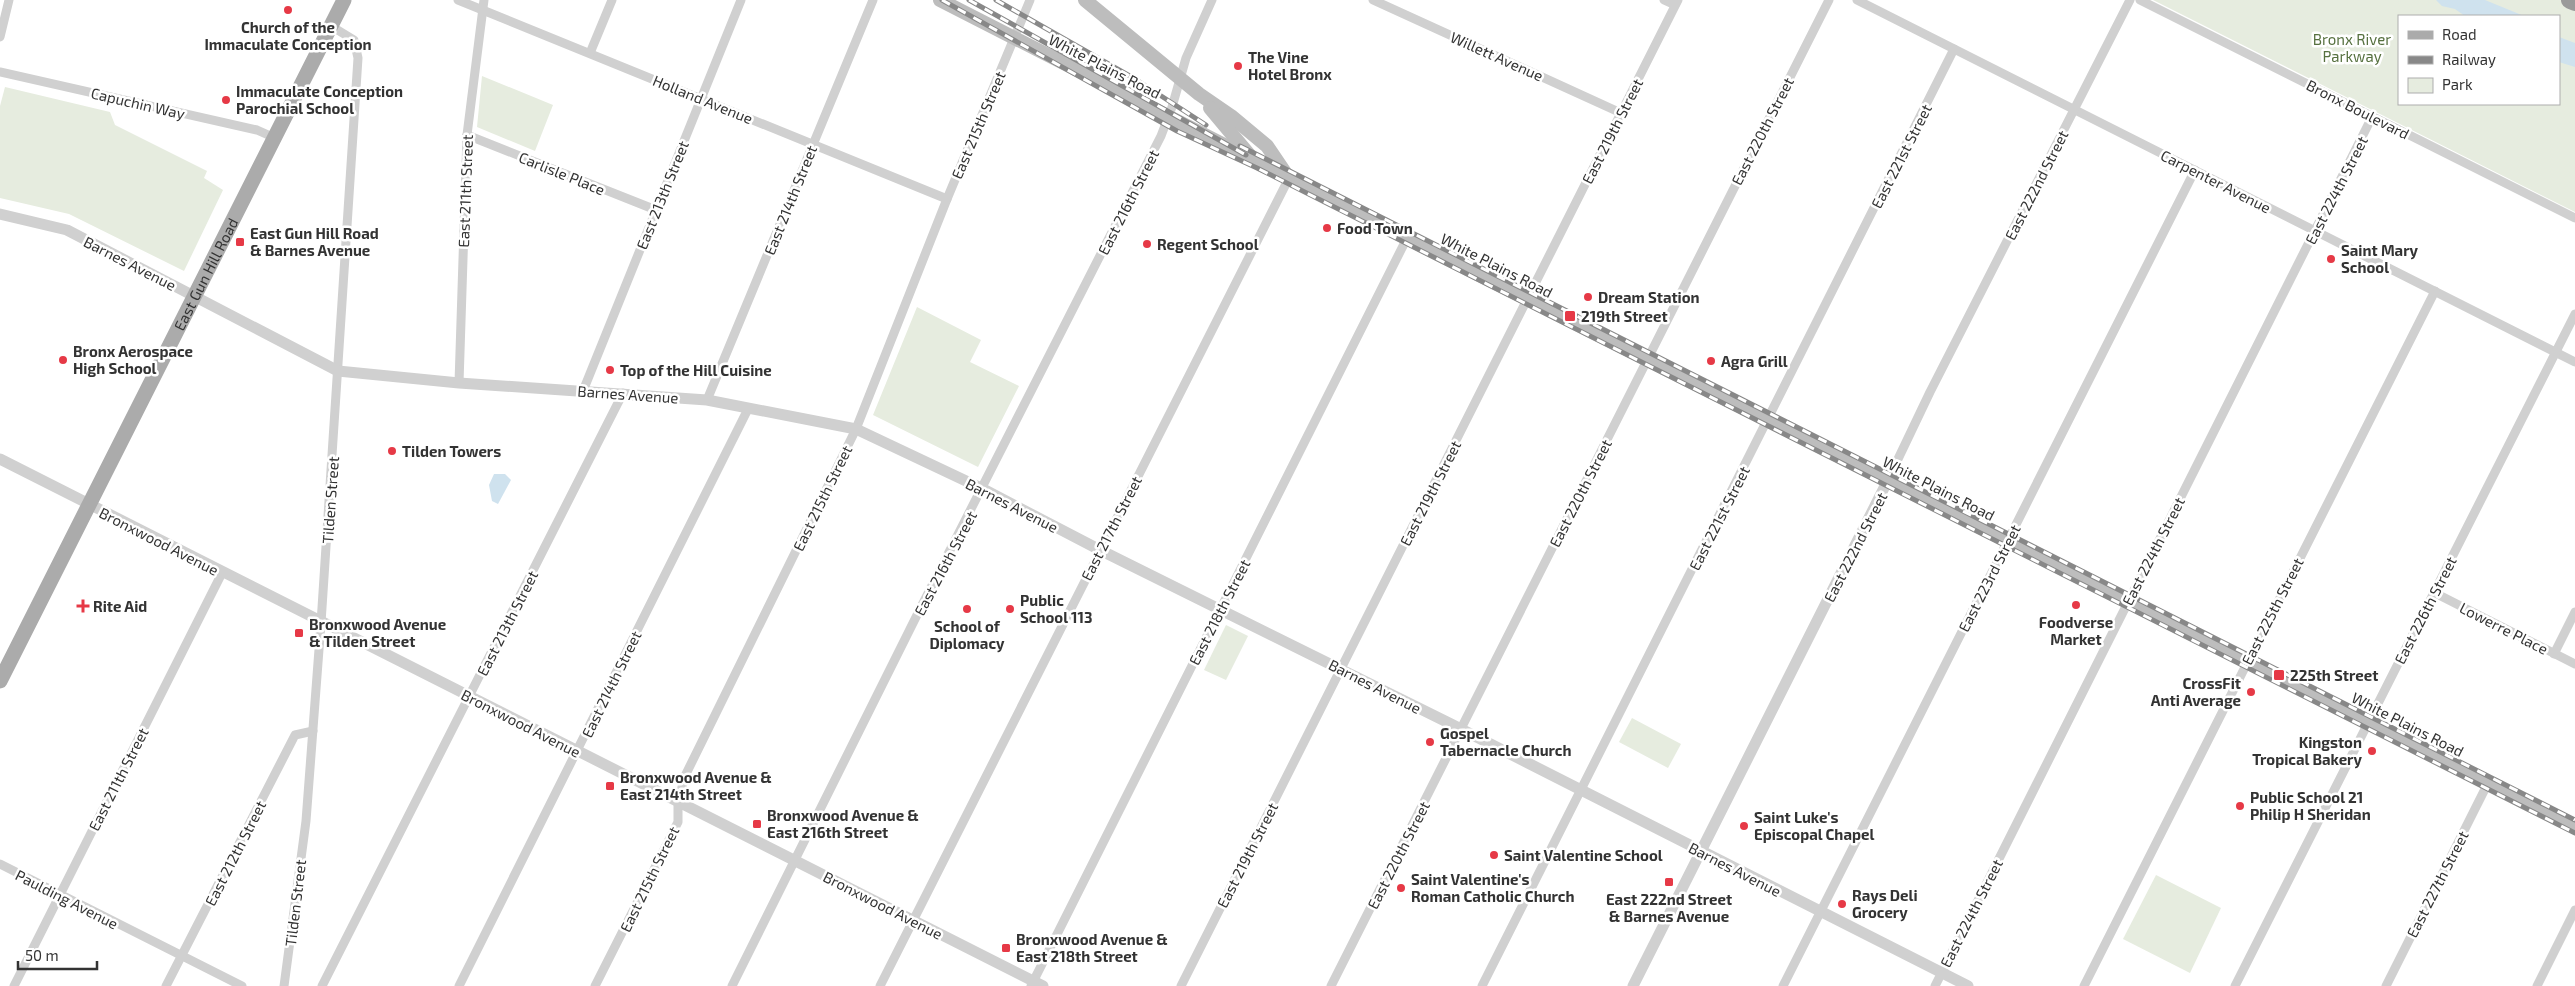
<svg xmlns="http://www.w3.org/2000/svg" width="2575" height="986" font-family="'Exo 2',sans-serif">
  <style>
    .green { fill: #e6ecdf; fill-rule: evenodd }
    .water { fill: #cfe2ee }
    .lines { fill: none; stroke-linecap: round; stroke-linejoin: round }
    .minor { stroke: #d0d0d0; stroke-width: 9 }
    .tertiary { stroke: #d0d0d0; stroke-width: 11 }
    .secondary { stroke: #bdbdbd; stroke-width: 14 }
    .primary { stroke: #ababab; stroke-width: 15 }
    .motorway { stroke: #9a9a9a; stroke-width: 18 }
    .rail-casing { stroke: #888; stroke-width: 5 }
    .rail { stroke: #fff; stroke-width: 3; stroke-dasharray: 9; stroke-linecap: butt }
    .poi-dot { fill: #e63946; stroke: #fff; stroke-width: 2 }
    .labels { text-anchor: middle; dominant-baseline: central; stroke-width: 5; stroke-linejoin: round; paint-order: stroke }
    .poi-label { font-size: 15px; font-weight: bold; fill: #333; stroke: #fff; text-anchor: start }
    .park-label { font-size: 15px; fill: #56703f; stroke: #fff }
    .street-label { font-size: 15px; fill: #333; stroke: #fff }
  </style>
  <rect width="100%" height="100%" fill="#fff"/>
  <g class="green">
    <path d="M2153,0H2575V212ZM2399,16H2559V104H2399Z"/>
    <polygon points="482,76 553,105 535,151 477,127"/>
    <polygon points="5,87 110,112 115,125 207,171 204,178 223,190 184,271 69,214 0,198 0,106"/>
    <polygon points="917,307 981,340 970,362 1019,386 978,467 873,415"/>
    <polygon points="1226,625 1248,636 1226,680 1204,670"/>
    <polygon points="1632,718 1681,744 1668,768 1619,742"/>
    <polygon points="2156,875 2221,908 2190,973 2123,939"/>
  </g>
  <g class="water">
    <polygon points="2436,0 2485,0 2524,16 2465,16 2455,9 2442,6"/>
    <polygon points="2559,37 2575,43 2575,67 2559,62"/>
    <polygon points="494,474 505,474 511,480 498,504 492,501 489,485"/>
  </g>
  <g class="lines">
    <g class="minor">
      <polyline points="458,0 947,199"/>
      <polyline points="1373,0 1621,113"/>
      <polyline points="1664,0 1675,5"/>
      <polyline points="1857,0 2575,362"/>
      <polyline points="2140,0 2575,218"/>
      <polyline points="0,37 9,0"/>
      <polyline points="590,53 612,0"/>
      <polyline points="0,72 257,130 275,138"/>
      <polyline points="467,135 656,210"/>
      <polyline points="459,383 467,135 484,0"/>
      <polyline points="583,391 741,0"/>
      <polyline points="707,400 873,0"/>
      <polyline points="1888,480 1930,392 2130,0"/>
      <polyline points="2433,592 2575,664"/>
      <polyline points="2554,654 2575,612"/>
      <polyline points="0,864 242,986"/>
      <polyline points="14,986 222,573"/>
      <polyline points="166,986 295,735 313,731"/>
      <polyline points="284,986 306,821 321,623 358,58 354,40 331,26"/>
      <polyline points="322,986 623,393"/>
      <polyline points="459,986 748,409"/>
      <polyline points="595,986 678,822 678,802 685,776 856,429 947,199 1030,0"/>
      <polyline points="732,986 920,609 1161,136 1172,107 1186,58 1212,0"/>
      <polyline points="880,986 1289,178"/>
      <polyline points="1031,986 1407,238"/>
      <polyline points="1181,986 1678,0"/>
      <polyline points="1331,986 1829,0"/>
      <polyline points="1482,986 1954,49"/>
      <polyline points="1783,986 2195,170"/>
      <polyline points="1935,986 2372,117"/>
      <polyline points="2084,986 2435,291"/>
      <polyline points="2235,986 2575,314"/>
      <polyline points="2386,986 2488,783"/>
      <polyline points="2537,986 2575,910"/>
    </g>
    <g class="tertiary">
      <polyline points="0,214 67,230 338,371 459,383 707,400 856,429 983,489 1100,550 1451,724 1968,986"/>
      <polyline points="0,459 1043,986"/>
      <polyline points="1633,986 1888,480"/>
    </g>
    <g class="secondary">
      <polyline points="940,0 1444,257 2575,827"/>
      <polyline points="1085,0 1199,94 1231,116 1267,146 1288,177"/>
      <polyline points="1210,108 1251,157"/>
    </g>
    <path class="primary" id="s1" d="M0,681L344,0"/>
    <polyline class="motorway" points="2570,0 2575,2"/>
    <g class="rail-casing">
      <g id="rail">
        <polyline points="942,0 1177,131 1257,168 2575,833"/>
        <polyline points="969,0 1246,155"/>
        <polyline points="996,0 1135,79 1206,125"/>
        <polyline points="1240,146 2575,820"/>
      </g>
    </g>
    <use href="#rail" class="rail"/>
  </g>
  <g class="poi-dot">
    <circle cx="288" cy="10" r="5"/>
    <circle cx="1238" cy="66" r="5"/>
    <circle cx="226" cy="100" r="5"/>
    <circle cx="1327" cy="228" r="5"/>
    <rect x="235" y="237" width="10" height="10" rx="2.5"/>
    <circle cx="1147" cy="244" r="5"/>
    <circle cx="2331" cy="259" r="5"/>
    <circle cx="1588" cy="297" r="5"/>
    <rect x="1564" y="310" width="12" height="12" rx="2.5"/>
    <circle cx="63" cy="360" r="5"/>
    <circle cx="1711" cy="361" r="5"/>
    <circle cx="610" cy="370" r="5"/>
    <circle cx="392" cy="451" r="5"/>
    <circle cx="2076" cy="605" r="5"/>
    <path d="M80.5 598.5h5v5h5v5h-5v5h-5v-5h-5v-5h5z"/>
    <circle cx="967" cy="609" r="5"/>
    <circle cx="1010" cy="609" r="5"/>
    <rect x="294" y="628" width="10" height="10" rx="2.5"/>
    <rect x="2273" y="669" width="12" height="12" rx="2.5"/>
    <circle cx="2251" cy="692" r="5"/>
    <circle cx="1430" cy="742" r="5"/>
    <circle cx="2372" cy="751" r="5"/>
    <rect x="605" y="781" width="10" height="10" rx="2.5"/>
    <circle cx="2240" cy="806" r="5"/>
    <rect x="752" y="819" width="10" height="10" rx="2.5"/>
    <circle cx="1744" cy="826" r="5"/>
    <circle cx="1494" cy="855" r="5"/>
    <rect x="1664" y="877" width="10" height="10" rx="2.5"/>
    <circle cx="1401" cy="888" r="5"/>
    <circle cx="1842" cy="904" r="5"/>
    <rect x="1001" y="943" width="10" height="10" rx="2.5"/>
  </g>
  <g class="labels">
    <g class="poi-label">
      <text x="288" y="27" text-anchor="middle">Church of the<tspan x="288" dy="17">Immaculate Conception</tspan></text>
      <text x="1248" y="57">The Vine<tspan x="1248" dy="17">Hotel Bronx</tspan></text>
      <text x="236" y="91">Immaculate Conception<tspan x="236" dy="17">Parochial School</tspan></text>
      <text x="1337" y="228">Food Town</text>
      <text x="250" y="233">East Gun Hill Road<tspan x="250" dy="17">&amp; Barnes Avenue</tspan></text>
      <text x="1157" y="244">Regent School</text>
      <text x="2341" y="250">Saint Mary<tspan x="2341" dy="17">School</tspan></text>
      <text x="1598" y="297">Dream Station</text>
      <text x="1581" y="316">219th Street</text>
      <text x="73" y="351">Bronx Aerospace<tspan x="73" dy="17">High School</tspan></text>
      <text x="1721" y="361">Agra Grill</text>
      <text x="620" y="370">Top of the Hill Cuisine</text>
      <text x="402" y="451">Tilden Towers</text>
      <text x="1020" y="600">Public<tspan x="1020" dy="17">School 113</tspan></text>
      <text x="93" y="606">Rite Aid</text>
      <text x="2076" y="622" text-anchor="middle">Foodverse<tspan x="2076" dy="17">Market</tspan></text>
      <text x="309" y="624">Bronxwood Avenue<tspan x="309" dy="17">&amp; Tilden Street</tspan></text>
      <text x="967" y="626" text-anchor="middle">School of<tspan x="967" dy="17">Diplomacy</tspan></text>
      <text x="2290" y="675">225th Street</text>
      <text x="2241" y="683" text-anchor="end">CrossFit<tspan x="2241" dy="17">Anti Average</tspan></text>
      <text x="1440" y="733">Gospel<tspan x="1440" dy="17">Tabernacle Church</tspan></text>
      <text x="2362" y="742" text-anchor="end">Kingston<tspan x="2362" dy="17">Tropical Bakery</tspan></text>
      <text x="620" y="777">Bronxwood Avenue &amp;<tspan x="620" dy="17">East 214th Street</tspan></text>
      <text x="2250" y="797">Public School 21<tspan x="2250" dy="17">Philip H Sheridan</tspan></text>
      <text x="767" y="815">Bronxwood Avenue &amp;<tspan x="767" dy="17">East 216th Street</tspan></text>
      <text x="1754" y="817">Saint Luke's<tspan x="1754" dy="17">Episcopal Chapel</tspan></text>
      <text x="1504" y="855">Saint Valentine School</text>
      <text x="1411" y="879">Saint Valentine's<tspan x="1411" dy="17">Roman Catholic Church</tspan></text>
      <text x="1852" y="895">Rays Deli<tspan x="1852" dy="17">Grocery</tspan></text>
      <text x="1669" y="899" text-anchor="middle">East 222nd Street<tspan x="1669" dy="17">&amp; Barnes Avenue</tspan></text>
      <text x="1016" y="939">Bronxwood Avenue &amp;<tspan x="1016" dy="17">East 218th Street</tspan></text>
    </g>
    <g class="park-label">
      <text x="2352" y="39">Bronx River<tspan x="2352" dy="17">Parkway</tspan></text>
    </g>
    <g class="street-label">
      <text transform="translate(1497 56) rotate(24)">Willett Avenue</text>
      <text transform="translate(1105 66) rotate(27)">White Plains Road</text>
      <text transform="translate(703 99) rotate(22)">Holland Avenue</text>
      <text transform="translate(138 103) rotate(13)">Capuchin Way</text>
      <text transform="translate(2358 109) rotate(27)">Bronx Boulevard</text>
      <text transform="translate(978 125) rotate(-67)">East 215th Street</text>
      <text transform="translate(1612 131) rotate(-63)">East 219th Street</text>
      <text transform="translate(1762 131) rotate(-63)">East 220th Street</text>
      <text transform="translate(1901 156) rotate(-63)">East 221st Street</text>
      <text transform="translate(562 173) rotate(22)">Carlisle Place</text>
      <text transform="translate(2216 181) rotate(27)">Carpenter Avenue</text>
      <text transform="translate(2036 185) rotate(-63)">East 222nd Street</text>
      <text transform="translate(2336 190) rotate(-63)">East 224th Street</text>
      <text transform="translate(465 191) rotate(-88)">East 211th Street</text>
      <text transform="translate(662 195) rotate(-68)">East 213th Street</text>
      <text transform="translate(790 200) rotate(-68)">East 214th Street</text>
      <text transform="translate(1128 202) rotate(-63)">East 216th Street</text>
      <text transform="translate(130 263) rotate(27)">Barnes Avenue</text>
      <text transform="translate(1497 265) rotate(27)">White Plains Road</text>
      <text stroke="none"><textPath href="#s1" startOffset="456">East Gun Hill Road</textPath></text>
      <text transform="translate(628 394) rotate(4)">Barnes Avenue</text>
      <text transform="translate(1939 488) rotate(27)">White Plains Road</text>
      <text transform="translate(1430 493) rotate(-63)">East 219th Street</text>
      <text transform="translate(1580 493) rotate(-63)">East 220th Street</text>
      <text transform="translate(822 498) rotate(-64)">East 215th Street</text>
      <text transform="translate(330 500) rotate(-86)">Tilden Street</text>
      <text transform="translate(1012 505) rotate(27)">Barnes Avenue</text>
      <text transform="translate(1719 518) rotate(-63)">East 221st Street</text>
      <text transform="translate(1111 528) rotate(-63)">East 217th Street</text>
      <text transform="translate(159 541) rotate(27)">Bronxwood Avenue</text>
      <text transform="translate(1855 547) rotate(-63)">East 222nd Street</text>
      <text transform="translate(2153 551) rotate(-63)">East 224th Street</text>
      <text transform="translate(945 563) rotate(-62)">East 216th Street</text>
      <text transform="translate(1989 578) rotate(-63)">East 223rd Street</text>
      <text transform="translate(2425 610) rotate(-63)">East 226th Street</text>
      <text transform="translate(2272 611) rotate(-63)">East 225th Street</text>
      <text transform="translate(1219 612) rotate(-63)">East 218th Street</text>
      <text transform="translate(507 623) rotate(-63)">East 213th Street</text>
      <text transform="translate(2504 628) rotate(27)">Lowerre Place</text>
      <text transform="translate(611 684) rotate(-64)">East 214th Street</text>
      <text transform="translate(1375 686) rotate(27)">Barnes Avenue</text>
      <text transform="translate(521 723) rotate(27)">Bronxwood Avenue</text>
      <text transform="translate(2408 724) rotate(27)">White Plains Road</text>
      <text transform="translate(118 779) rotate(-63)">East 211th Street</text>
      <text transform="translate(235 853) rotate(-63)">East 212th Street</text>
      <text transform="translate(1247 855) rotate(-63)">East 219th Street</text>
      <text transform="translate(1398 855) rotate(-63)">East 220th Street</text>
      <text transform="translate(1735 869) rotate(27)">Barnes Avenue</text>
      <text transform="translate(649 879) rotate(-64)">East 215th Street</text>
      <text transform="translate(2437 884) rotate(-63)">East 227th Street</text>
      <text transform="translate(67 899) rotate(27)">Paulding Avenue</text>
      <text transform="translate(295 903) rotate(-83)">Tilden Street</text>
      <text transform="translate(883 905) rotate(27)">Bronxwood Avenue</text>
      <text transform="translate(1971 913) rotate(-63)">East 224th Street</text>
    </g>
  </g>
  <rect x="2398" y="15" width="162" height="90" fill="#ffffff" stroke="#adadad"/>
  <rect x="2408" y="31" width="25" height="8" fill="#ababab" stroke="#adadad"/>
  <text x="2442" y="40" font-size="15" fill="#333333">Road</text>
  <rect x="2408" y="56" width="25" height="8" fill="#888888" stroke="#adadad"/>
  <text x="2442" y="65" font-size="15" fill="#333333">Railway</text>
  <rect x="2408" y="78" width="25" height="15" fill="#e6ecdf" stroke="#adadad"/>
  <text x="2442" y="90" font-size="15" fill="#333333">Park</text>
  <path d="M18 961v8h79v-8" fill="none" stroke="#333333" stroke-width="2.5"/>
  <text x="25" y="961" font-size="15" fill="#333333" stroke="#ffffff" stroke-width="4" paint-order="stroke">50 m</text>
</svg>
